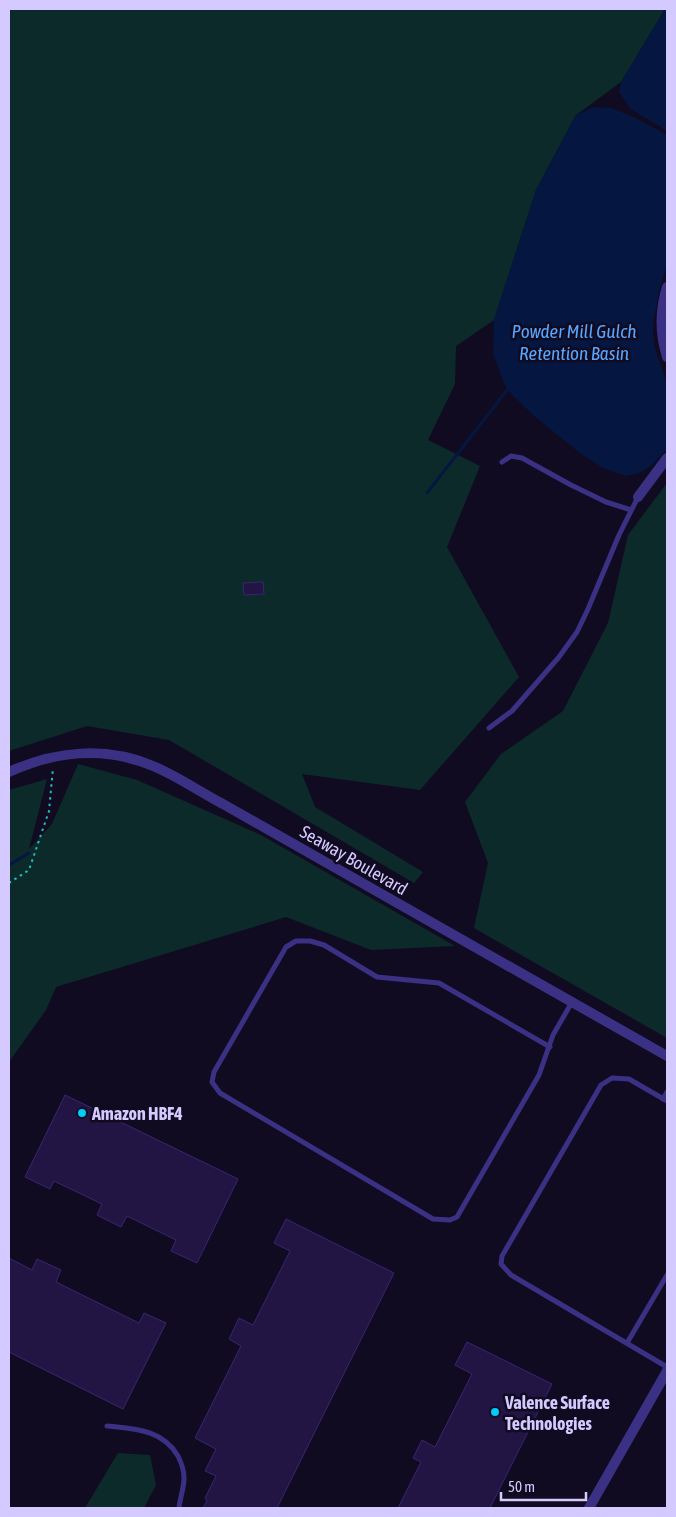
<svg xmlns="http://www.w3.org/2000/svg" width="676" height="1517" font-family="'Asap Condensed',sans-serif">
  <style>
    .green { fill: #0d2a2b }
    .water { fill: #051640 }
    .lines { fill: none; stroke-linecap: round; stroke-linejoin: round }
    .stream { stroke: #051640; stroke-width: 3 }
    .building { fill: #221543; stroke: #392572 }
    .path { stroke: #22babb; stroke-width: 2; stroke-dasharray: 2.5 4; stroke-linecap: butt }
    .lane { stroke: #3a3184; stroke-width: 5 }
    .street { stroke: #3a3184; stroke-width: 10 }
    .poi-dot { fill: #00ccf5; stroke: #100b21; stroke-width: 2 }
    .labels { text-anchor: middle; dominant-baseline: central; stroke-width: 5; stroke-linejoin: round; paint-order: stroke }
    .street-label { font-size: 18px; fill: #d4caff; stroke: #100b21 }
    .poi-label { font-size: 18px; font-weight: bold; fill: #d4caff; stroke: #100b21; text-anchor: start }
    .water-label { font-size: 19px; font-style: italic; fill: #58a6ff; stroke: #100b21 }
  </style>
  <rect width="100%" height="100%" fill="#100b21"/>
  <g class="green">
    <polygon points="9,9 665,9 621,82 576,115 536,190 494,320 456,346 455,384 428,440 480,466 447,547 519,677 420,790 302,774 315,807 423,872 414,883 169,740 87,726 9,751"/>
    <polygon points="667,483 667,1038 474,928 488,863 465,802 501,754 563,711 608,623 628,535"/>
    <polygon points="78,764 137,780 261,835 455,946 371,950 286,917 56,987 46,1010 9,1062 9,790 47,779 29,849 52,824"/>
    <polygon points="118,1453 150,1455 156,1485 144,1508 85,1508"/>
  </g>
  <g class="water">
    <polygon points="665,9 667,9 667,131 631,109 619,92 621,82"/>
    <polygon points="594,107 612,108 638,119 667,135 667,265 660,287 654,319 653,332 655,348 667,384 667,449 650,467 639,473 626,476 603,468 581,454 534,416 507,390 493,354 494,320 536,190 576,115"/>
  </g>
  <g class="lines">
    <g class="stream">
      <polyline points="427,493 507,390"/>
      <polyline points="9,865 29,853"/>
    </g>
  </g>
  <g class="building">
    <polygon points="263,582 264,594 244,595 243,583"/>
    <polygon points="65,1095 238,1179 197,1263 171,1251 176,1240 127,1216 121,1227 97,1215 102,1204 54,1181 50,1189 25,1177"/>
    <polygon points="286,1219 394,1273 277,1508 203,1508 207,1501 205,1498 216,1476 205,1471 216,1449 195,1438 241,1346 229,1339 239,1318 253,1325 290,1251 274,1243"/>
    <polygon points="9,1258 32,1270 37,1259 61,1270 56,1282 139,1323 144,1313 166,1323 123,1409 9,1352"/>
    <polygon points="467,1342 552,1384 490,1508 398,1508 421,1462 413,1458 422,1440 435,1447 472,1374 455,1365"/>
  </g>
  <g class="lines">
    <polyline class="path" points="9,883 29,870 49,811 53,768"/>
    <g class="lane">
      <polyline points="502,462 511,456 522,458 571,485 606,502 631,510"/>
      <polyline points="489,728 512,711 559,657 577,632 588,609 619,535 638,497"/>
      <polyline points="550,1047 439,983 377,977 324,945 310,941 296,941 286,947 214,1072 212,1082 220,1093 433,1219 450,1220 457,1217 539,1075 553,1035 572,1002"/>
      <polyline points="663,1099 667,1092"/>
      <polyline points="667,1101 629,1079 612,1078 601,1085 502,1256 501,1264 511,1275 667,1367"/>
      <polyline points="627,1343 667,1275"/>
      <path d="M107,1426C134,1429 162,1429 178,1456C181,1462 184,1470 184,1478C184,1488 180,1498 179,1508"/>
    </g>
    <g class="street">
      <path d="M667,287C660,309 660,334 667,357"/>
      <polyline points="638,497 667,458"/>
      <path d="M9,772C55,751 105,746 153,766C177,776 200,792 223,804L667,1056"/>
      <polyline points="589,1508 667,1371"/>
    </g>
  </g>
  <g class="poi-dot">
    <circle cx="82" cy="1113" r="5"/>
    <circle cx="495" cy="1412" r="5"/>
  </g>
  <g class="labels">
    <g class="street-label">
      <text transform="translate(354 860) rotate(30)">Seaway Boulevard</text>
    </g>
    <g class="poi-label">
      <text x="92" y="1113">Amazon HBF4</text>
      <text x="505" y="1402">Valence Surface<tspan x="505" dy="21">Technologies</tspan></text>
    </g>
    <g class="water-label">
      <text x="574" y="331">Powder Mill Gulch<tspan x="574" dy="22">Retention Basin</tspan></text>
    </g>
  </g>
  <rect width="676" height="1517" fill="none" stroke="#d4caff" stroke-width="20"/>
  <path d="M501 1492v8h85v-8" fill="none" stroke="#d4caff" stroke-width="2.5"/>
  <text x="508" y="1492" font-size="15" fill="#d4caff" stroke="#100b21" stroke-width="4" paint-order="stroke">50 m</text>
</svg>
